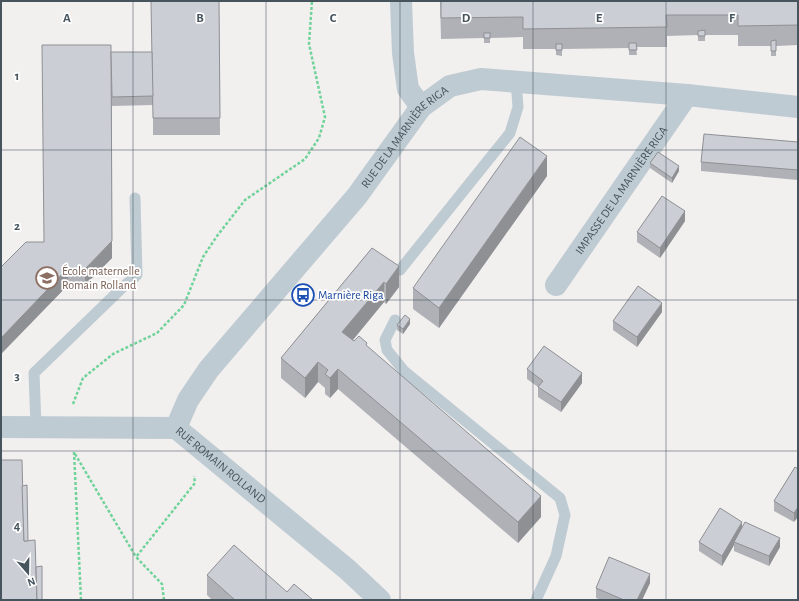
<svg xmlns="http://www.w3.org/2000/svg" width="799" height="601" font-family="'Alegreya Sans',sans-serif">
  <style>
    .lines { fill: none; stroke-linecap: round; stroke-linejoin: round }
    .path { stroke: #70d39a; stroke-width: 2.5; stroke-dasharray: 3 2; stroke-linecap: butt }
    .lane { stroke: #becbd2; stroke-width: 11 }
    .street { stroke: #becbd2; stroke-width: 22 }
    .wall { fill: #afb1b6 }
    .shaded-wall { fill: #8e9094 }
    .building { fill: #cbced4; stroke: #8e9094 }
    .grid { fill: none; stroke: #46545e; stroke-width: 1; stroke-opacity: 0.55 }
    .labels { text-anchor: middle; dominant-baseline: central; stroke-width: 3.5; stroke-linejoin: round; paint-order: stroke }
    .street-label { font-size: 12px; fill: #46545e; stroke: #fff }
    .education-label { font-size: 12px; fill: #785e54; stroke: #fff; text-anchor: start }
    .transit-label { font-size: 12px; fill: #164399; stroke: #fff; text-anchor: start }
    .grid-label { font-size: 13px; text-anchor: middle; font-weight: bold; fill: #46545e; stroke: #fff; stroke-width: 3.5; stroke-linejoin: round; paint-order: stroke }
  </style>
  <rect width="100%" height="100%" fill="#f2efef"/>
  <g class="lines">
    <g class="path">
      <polyline points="73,404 83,378 113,354 157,333 184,305 203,257 217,236 245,200 305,159 319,138 325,117 309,44 312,1"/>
      <polyline points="74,452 81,600"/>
      <polyline points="75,454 136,557"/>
      <polyline points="164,600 162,584 136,557 195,483 194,476"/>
    </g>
    <g class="lane">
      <polyline points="400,270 510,133 518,107 516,81"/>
      <polyline points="395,320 385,340 387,350 404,371 560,498 565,515 556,556 536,600"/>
      <polyline points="36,427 34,373 124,286 137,275 135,198"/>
    </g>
    <g class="street">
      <polyline points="401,1 403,53 408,89 421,107"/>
      <path id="s1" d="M556,285L687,95"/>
      <path id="s2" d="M1,427L176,428L348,570L380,600"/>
      <path id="s3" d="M176,428L188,400L209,369L357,196L421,107L450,86L481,79L687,95L798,107"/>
    </g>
  </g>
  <g class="wall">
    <polygon points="219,1 220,135 153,135 153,105 112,106 112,258 85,285 68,285 1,354 1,267 44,242 111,52 152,52"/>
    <polygon points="440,1 798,1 798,45 776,46 776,56 771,56 771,46 738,46 738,35 705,35 705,41 698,41 698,35 667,36 667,47 636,47 637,55 629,55 629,48 562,49 562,56 556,55 556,49 523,49 523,37 490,38 490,43 484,43 484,38 441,39"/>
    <polygon points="798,142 798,180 701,171 701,162"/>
    <polygon points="650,163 679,171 672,183 650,168"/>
    <polygon points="547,176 439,328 413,309 413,288"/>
    <polygon points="685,221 660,258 637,242 637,232"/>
    <polygon points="372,248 399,287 386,304 384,302 353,340 367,346 541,517 518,543 338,389 330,398 325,394 325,388 318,382 305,398 281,378 281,358"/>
    <polygon points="662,312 637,347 613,330 613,321"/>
    <polygon points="410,324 403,334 397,330 397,325"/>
    <polygon points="527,369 582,383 561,412 538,397 538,387 527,379"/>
    <polygon points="795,467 794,522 774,511 774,501"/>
    <polygon points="742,527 780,547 769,566 734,551 734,545 722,566 699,551 699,542"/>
    <polygon points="207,575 287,592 313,600 212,600 207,595"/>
    <polygon points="650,583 642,600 602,600 596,598 596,588"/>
  </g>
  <g class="shaded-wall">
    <polygon points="547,156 547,176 439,328 439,308"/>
    <polygon points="679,166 679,171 672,183 672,178"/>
    <polygon points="685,211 685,221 660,258 660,248"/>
    <polygon points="112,241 112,258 85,285 85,269"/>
    <polygon points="399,266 399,287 386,304 386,284"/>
    <polygon points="68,268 68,285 1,354 1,338"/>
    <polygon points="384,282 384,302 342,353 342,332"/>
    <polygon points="662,303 662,312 637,347 637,337"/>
    <polygon points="410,319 410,324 403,334 403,329"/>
    <polygon points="318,362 318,382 305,398 305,378"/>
    <polygon points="338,369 338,389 330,398 330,378"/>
    <polygon points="582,373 582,383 561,412 561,402"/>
    <polygon points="541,496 541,517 518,543 518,522"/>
    <polygon points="798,507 798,517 794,522 794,513"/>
    <polygon points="742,522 742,532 734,542 734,545 722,566 722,556"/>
    <polygon points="780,538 780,547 769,566 769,556"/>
    <polygon points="650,574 650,583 642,600 637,600"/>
  </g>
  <g class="building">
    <polygon points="151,1 219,1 220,118 153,118"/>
    <polygon points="441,1 798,1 798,25 738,26 738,15 666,15 667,27 523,29 523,17 441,18"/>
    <polygon points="705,30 705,36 698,36 698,31"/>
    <rect x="484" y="33" width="6" height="5"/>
    <polygon points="776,40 776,51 771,51 771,41"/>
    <polygon points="629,43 636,43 637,50 629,50"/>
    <rect x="556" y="44" width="6" height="6"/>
    <polygon points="42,45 111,45 112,241 85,269 68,268 1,338 1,267 26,242 44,242"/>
    <polygon points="111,52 152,52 153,96 112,97"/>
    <polygon points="704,134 798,142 798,170 701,162"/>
    <polygon points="520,137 547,156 439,308 413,288"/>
    <polygon points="658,152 679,166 672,178 650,163"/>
    <polygon points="662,196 685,211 660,248 637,232"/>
    <polygon points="372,248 399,266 386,284 384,282 342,332 354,341 359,336 367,343 366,345 541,496 518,522 338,369 330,378 325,374 328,370 318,362 305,378 281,358"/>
    <polygon points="638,286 662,303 637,337 613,321"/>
    <polygon points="405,315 410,319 403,329 397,325"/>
    <polygon points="544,346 582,373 561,402 538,387 543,381 527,369"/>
    <polygon points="1,460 22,460 24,541 35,540 37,600 1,600"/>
    <polygon points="795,467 798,469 798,507 794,513 774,501"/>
    <polygon points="27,485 28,541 24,541 22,486"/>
    <polygon points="720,508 742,522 722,556 699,542"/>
    <polygon points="745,522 780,538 769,556 734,542"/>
    <polygon points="234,545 287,592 294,584 313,600 235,600 207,575"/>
    <polygon points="609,557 650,574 637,600 624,600 596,588"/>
    <polygon points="42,566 42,600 37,600 36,567"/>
  </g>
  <path class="grid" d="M133,1V600M266,1V600M400,1V600M533,1V600M666,1V600M1,150H798M1,300H798M1,451H798"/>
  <defs>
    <g id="school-ring" transform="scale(1.15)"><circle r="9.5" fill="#fff" stroke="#8d6e63" stroke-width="1.5"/><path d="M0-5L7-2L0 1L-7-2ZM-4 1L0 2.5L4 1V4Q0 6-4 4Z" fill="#8d6e63"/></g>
    <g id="bus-ring" transform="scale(1.15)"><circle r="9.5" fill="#fff" stroke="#1a4fb4" stroke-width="1.5"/><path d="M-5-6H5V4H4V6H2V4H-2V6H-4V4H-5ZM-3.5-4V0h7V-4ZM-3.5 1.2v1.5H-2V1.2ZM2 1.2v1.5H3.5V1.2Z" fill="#1a4fb4"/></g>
  </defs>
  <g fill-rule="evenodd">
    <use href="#school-ring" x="47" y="278"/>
    <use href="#bus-ring" x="303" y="295"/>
  </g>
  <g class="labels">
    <g class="street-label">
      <text stroke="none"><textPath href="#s3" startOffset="372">RUE DE LA MARNIÈRE RIGA</textPath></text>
      <text stroke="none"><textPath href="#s1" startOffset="115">IMPASSE DE LA MARNIÈRE RIGA</textPath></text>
      <text stroke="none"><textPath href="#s2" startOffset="233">RUE ROMAIN ROLLAND</textPath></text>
    </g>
    <g class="education-label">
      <text x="62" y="271">École maternelle<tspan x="62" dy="14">Romain Rolland</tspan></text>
    </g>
    <g class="transit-label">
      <text x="318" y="295">Marnière Riga</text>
    </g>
  </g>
  <g class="grid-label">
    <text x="67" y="22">A</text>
    <text x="200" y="22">B</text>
    <text x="333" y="22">C</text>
    <text x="466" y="22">D</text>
    <text x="599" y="22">E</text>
    <text x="732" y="22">F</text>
    <text x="17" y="80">1</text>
    <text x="17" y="230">2</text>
    <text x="17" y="380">3</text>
    <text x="17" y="530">4</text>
  </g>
  <rect width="799" height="601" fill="none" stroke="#46545e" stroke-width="4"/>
  <g transform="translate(28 573) rotate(160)" stroke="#ffffff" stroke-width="3" paint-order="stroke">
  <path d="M0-3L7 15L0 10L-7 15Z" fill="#46545e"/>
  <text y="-6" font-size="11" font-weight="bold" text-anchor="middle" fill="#46545e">N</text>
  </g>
</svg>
